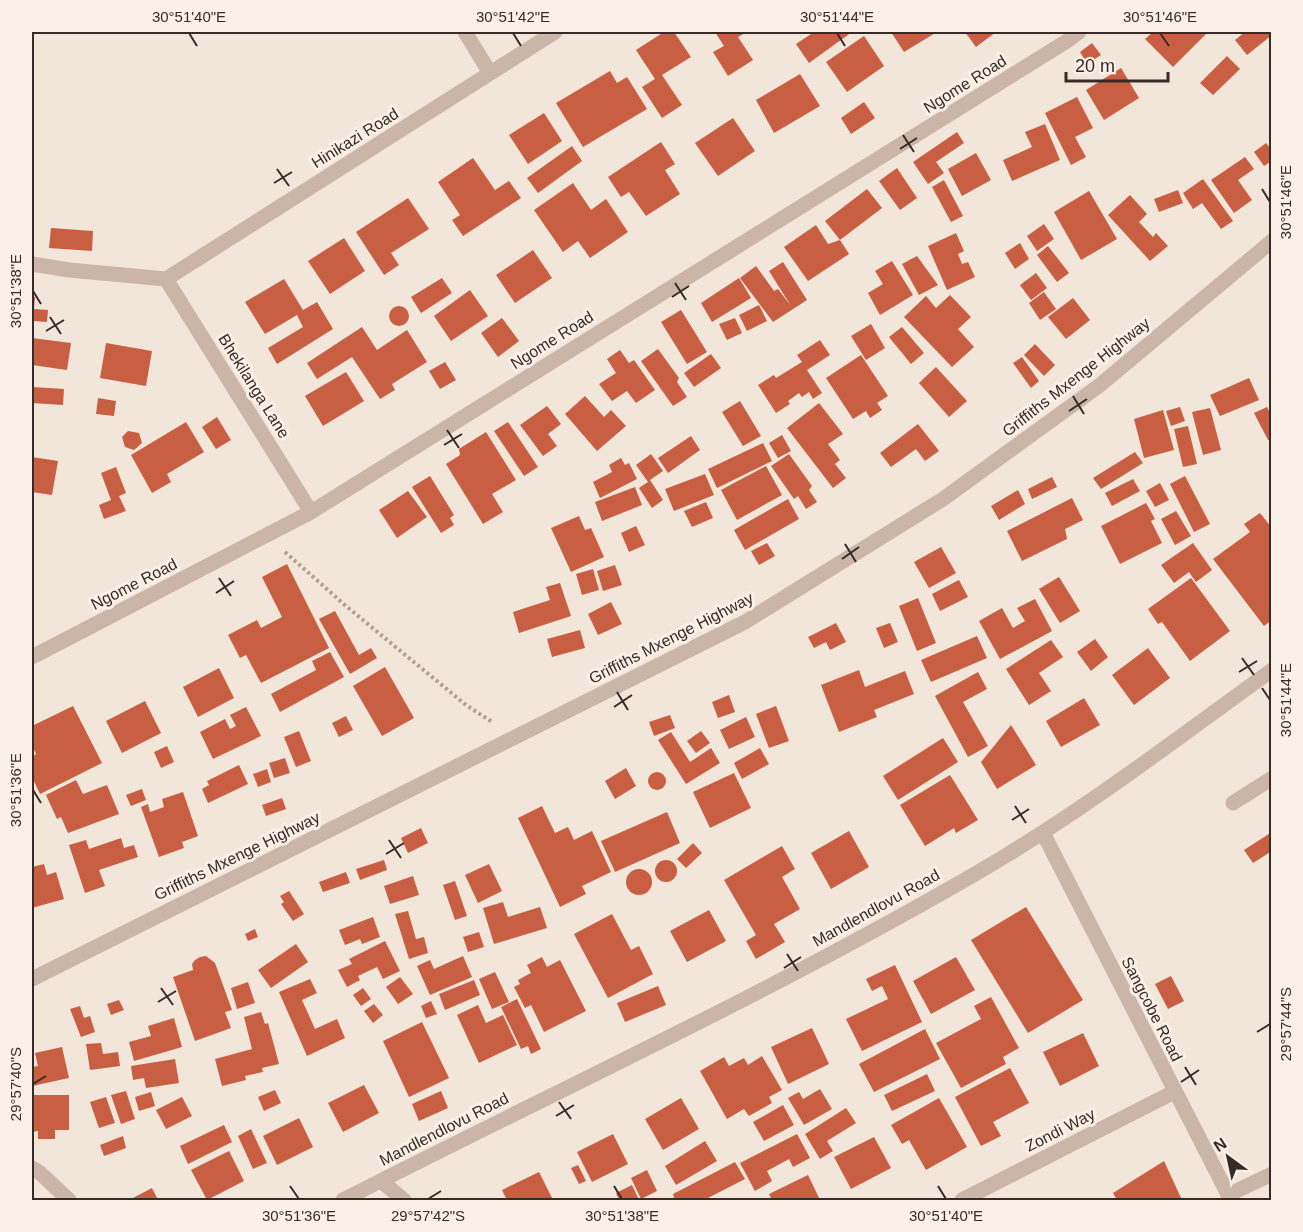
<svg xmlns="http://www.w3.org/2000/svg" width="1303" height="1232" font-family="Helvetica,sans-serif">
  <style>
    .building { fill: #c85e42 }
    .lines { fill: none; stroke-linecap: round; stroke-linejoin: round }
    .path { stroke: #b69f90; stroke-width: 4; stroke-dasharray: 3 3; stroke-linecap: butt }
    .service { stroke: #cbb5a6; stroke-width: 15 }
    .minor { stroke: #cbb5a6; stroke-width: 15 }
    .tertiary { stroke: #cbb5a6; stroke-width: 15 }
    .ticks { fill: none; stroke: #362b27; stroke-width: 2 }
    .labels { text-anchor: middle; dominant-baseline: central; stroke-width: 6; stroke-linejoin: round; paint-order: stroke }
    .street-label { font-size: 16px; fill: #362b27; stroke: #faf0e7 }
    .neatline { fill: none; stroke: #362b27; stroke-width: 2 }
    .ticks-label { font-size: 15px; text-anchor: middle; fill: #362b27 }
  </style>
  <rect width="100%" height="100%" fill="#f2e6db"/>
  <g class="building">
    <polygon points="664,32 674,32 691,57 662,75 682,105 662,118 642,87 655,79 636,50"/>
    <polygon points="715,32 747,32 738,37 753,60 728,76 713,52 724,46"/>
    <polygon points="814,32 852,32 809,63 796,44"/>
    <polygon points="891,32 937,32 904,52"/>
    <polygon points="965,32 996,32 976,47"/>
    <polygon points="1153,32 1204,32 1206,34 1173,67 1145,39"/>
    <polygon points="1245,32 1272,32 1272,35 1247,55 1235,40"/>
    <polygon points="864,36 884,66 847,92 826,62"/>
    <polygon points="1092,43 1101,55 1087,64 1080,52"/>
    <polygon points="1227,56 1240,69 1213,95 1200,83"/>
    <polygon points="1121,68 1139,98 1104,120 1086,90"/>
    <polygon points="610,71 617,83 627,77 647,109 583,147 556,103"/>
    <polygon points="800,74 820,106 774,133 756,100"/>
    <polygon points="1077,97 1093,128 1075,137 1086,157 1071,165 1045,113"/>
    <polygon points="864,102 875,118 851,134 841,118"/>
    <polygon points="544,113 562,141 528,164 509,135"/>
    <polygon points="733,118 755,151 718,176 695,143"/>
    <polygon points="1045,124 1060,160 1012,181 1003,160 1032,147 1025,132"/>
    <polygon points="957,132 964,143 936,162 944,173 928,184 913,162"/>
    <polygon points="661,142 675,164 665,170 680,194 646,216 629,192 621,197 608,177"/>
    <polygon points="1266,143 1272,150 1272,161 1264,166 1254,152"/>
    <polygon points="572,146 582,161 538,193 527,178"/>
    <polygon points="976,153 991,180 962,196 948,169"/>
    <polygon points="1245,157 1254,169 1238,180 1252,200 1234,213 1211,180"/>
    <polygon points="473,158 495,190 509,181 521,198 463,236 452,220 460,215 438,182"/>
    <polygon points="897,168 917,198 900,210 879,181"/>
    <polygon points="1203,179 1233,221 1221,229 1202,203 1193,209 1183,193"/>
    <polygon points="944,180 963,216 951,222 932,187"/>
    <polygon points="573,183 591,210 606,199 628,232 590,258 578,241 563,252 534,210"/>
    <polygon points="867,189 882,208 840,240 825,221"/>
    <polygon points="1178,190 1183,203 1159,212 1154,199"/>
    <polygon points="1089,191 1117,239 1081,260 1054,212"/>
    <polygon points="1130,195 1147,214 1139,222 1153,237 1156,233 1168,246 1150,261 1108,215"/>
    <polygon points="408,198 429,229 391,253 399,265 384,275 356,232"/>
    <polygon points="1044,224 1054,239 1037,251 1027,236"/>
    <polygon points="816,225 828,244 840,240 849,254 808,281 784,247"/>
    <polygon points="51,228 93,231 92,251 49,248"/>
    <polygon points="956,233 964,251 958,254 962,264 968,262 975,277 947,290 928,246"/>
    <polygon points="344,238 365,271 330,294 308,261"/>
    <polygon points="1020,243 1029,259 1015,269 1005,253"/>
    <polygon points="1048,246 1069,273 1057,282 1037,255"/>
    <polygon points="533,250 552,278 515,303 496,275"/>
    <polygon points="917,256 938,285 919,295 902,264"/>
    <polygon points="892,261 913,295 880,315 868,293 883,284 875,271"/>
    <polygon points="783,262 807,300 773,322 740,278 756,266 774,291 778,289 791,306 769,271"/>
    <polygon points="1036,273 1047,288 1031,300 1020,285"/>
    <polygon points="442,278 452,293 421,313 411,297"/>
    <polygon points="739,278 751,298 712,322 701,303"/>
    <polygon points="284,279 303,310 317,302 333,329 277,364 268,348 303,327 297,315 265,334 245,302"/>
    <polygon points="470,290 488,316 451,341 434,316"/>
    <polygon points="1044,292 1056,309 1040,320 1029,303"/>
    <polygon points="950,295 971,317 958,329 974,347 952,367 904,317 926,296 936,308"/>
    <polygon points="32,297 35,297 34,309 48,310 47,322 34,321 33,330"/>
    <polygon points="1073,298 1090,320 1066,339 1048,317"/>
    <polygon points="759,305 767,321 747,331 739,315"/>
    <circle cx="399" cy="316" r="10"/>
    <polygon points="681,310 707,352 687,364 661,322"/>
    <polygon points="502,318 519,341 498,357 481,333"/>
    <polygon points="735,318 742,333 727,340 719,324"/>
    <polygon points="871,324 885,348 866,360 851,336"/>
    <polygon points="362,327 377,350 407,330 427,362 392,384 395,390 380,399 352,357 317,379 307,363"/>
    <polygon points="902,327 924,353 911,364 889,337"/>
    <polygon points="32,338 71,343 67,370 32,365"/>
    <polygon points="820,340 830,355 807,370 822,393 813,399 809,392 802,397 799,393 788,401 790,404 776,413 758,385 774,375 776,378 802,362 797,355"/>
    <polygon points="106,343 152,351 146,386 100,378"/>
    <polygon points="1035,344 1055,365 1044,376 1024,355"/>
    <polygon points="658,349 679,378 677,382 687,397 673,406 641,361"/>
    <polygon points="620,350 629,363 634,360 655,390 636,403 627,391 612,401 599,384 616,373 607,359"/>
    <polygon points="711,354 721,368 694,387 684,373"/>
    <polygon points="861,355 888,396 877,403 882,410 870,418 866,411 853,419 826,378"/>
    <polygon points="1022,357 1039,381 1031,388 1013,363"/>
    <polygon points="445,362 456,380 440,389 429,371"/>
    <polygon points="936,367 967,401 949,417 919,383"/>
    <polygon points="346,372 364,401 323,426 305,396"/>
    <polygon points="1249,378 1259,400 1220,416 1210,395"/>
    <polygon points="32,387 64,389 63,405 32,403"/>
    <polygon points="585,396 604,417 611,410 626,426 597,451 565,414"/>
    <polygon points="98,398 116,401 114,416 96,414"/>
    <polygon points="740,401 761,436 743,446 722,412"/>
    <polygon points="819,403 843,434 828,444 840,460 835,464 846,478 833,488 787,428"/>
    <polygon points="547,406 561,424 548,434 557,446 543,456 520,425"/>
    <polygon points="1180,407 1185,421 1171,426 1166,411"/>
    <polygon points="1267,407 1272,417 1272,439 1268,440 1254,413"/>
    <polygon points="1210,408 1221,450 1203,455 1192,412"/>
    <polygon points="1163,410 1174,450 1144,458 1134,419"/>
    <polygon points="217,417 231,440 216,449 202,427"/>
    <polygon points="186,422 204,452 167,474 171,482 152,493 131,455"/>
    <polygon points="508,422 538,467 524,476 494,431"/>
    <polygon points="918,424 939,451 925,461 916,449 891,467 880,453"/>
    <polygon points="1188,426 1197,464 1183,467 1174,429"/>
    <polygon points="128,431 139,433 142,443 134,450 125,447 122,437"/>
    <polygon points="486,432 516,480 492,494 503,512 483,524 446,464 460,455 459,449"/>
    <polygon points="782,435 791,451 778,458 769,443"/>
    <polygon points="691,436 700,450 668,473 658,458"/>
    <polygon points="763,443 772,461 717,488 708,469"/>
    <polygon points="1135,452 1143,463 1101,489 1093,478"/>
    <polygon points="651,454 663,471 650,480 663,500 652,508 639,488 648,482 636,465"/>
    <polygon points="789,454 812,486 809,490 817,502 806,509 798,496 794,499 771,466"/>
    <polygon points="32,457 58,461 52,495 32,492"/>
    <polygon points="621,458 625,465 629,463 637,479 600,498 593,482 612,472 609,465"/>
    <polygon points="766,466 782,495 737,520 721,490"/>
    <polygon points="116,467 126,493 119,496 126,511 104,519 99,505 111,500 101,473"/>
    <polygon points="705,474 714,495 674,511 665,489"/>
    <polygon points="430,476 454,515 450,518 454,525 441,533 412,487"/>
    <polygon points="1185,476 1210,524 1194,532 1170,484"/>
    <polygon points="1052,477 1057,487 1032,499 1028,489"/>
    <polygon points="1133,479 1140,491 1112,506 1105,493"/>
    <polygon points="1160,483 1169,500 1155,507 1146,491"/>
    <polygon points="635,487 642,505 602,521 595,502"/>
    <polygon points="1018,490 1025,504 999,520 991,506"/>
    <polygon points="408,491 427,517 397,538 379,510"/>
    <polygon points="1072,498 1083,520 1065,529 1067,539 1022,561 1007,531"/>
    <polygon points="788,499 799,519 745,550 734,530"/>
    <polygon points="706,502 713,518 692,527 684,511"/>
    <polygon points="1146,503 1155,519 1151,521 1162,543 1120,564 1101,526"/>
    <polygon points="1176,511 1191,536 1175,545 1161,519"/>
    <polygon points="1260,513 1272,528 1272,543 1269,545 1272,548 1272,620 1264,626 1213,559 1250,532 1244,524"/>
    <polygon points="579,516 585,530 591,528 604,557 571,572 551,528"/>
    <polygon points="636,526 645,545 629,552 621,533"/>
    <polygon points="767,543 775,556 759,565 751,551"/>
    <polygon points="1193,543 1212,570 1196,582 1189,572 1174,583 1161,565"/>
    <polygon points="941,547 956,573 929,588 914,562"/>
    <polygon points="287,564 329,648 261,683 246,655 240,658 228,635 257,620 261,628 282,617 262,577"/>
    <polygon points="615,565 622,585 603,591 597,571"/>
    <polygon points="593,569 599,590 582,595 576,574"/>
    <polygon points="1059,577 1080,611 1060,623 1039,589"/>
    <polygon points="1191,578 1230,631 1190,661 1162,622 1158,624 1148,609"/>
    <polygon points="959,580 968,597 940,611 932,594"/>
    <polygon points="560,583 571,616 519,633 513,612 550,600 546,587"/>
    <polygon points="918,598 936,643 917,651 899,606"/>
    <polygon points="1035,599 1052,631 1000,659 979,621 1002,608 1013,628 1025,621 1017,608"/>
    <polygon points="611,602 622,624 598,635 588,614"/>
    <polygon points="335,611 359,655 371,648 377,658 350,674 319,619"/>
    <polygon points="836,623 846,642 830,650 826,642 814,648 808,637"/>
    <polygon points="890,623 898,642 884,648 876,628"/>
    <polygon points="580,630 585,648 552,657 547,639"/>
    <polygon points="977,636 987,658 931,682 921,660"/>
    <polygon points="1095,639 1108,657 1091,671 1077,652"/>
    <polygon points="1051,640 1063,657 1039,673 1051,691 1029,705 1006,669"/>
    <polygon points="1148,648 1170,678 1134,705 1112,675"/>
    <polygon points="330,652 344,677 280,712 271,694 316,670 312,661"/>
    <polygon points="385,667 414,718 382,736 353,686"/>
    <polygon points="219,668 234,698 198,717 183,687"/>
    <polygon points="859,670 865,687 905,671 914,694 874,710 877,717 839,732 821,685"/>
    <polygon points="978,672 987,689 963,702 988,746 968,757 935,696"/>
    <polygon points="729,695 735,712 718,718 712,702"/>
    <polygon points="1084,698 1100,725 1061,747 1046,721"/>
    <polygon points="145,701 161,733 122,753 106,721"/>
    <polygon points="73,706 102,763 40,794 32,777 32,757 36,754 32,745 32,726"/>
    <polygon points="776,706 789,741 769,748 756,714"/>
    <polygon points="246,707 261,736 213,759 200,732 225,719 230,729 236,726 230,715"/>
    <polygon points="670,715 675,728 654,736 649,722"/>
    <polygon points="346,716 353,730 339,737 332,723"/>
    <polygon points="746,717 755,737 729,749 720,730"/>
    <polygon points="1011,725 1036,765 997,789 981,762"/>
    <polygon points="299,731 311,761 296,767 284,737"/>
    <polygon points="701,731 710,743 696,753 687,741"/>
    <polygon points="671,732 690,762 711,748 720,763 686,784 658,740"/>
    <polygon points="943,738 958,762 898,800 883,776"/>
    <polygon points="167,746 174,762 161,768 154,752"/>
    <polygon points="760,748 769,764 742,779 734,763"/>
    <polygon points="285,758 290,773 274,778 269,763"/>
    <polygon points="239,765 248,784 208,803 202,789 209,785 207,781"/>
    <polygon points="626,768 636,786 615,799 605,781"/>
    <polygon points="267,769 271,782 258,787 253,774"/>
    <circle cx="657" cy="781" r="9"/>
    <polygon points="734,773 751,808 710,828 693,792"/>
    <polygon points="950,775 978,820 956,833 954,828 925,846 900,805"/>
    <polygon points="76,780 83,794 107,785 119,814 68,833 61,817 57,819 46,795"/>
    <polygon points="142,789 146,800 131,806 126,795"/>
    <polygon points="183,792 198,836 182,842 184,848 159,857 141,807 148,804 150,812 164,807 162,799"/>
    <polygon points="282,798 286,809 266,816 262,805"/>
    <polygon points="542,806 555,833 568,827 574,840 592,831 611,872 582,886 586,894 560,907 518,818"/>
    <polygon points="667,812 680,843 615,872 601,841"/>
    <polygon points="421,828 428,843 408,853 401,838"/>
    <polygon points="849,831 869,867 831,889 811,853"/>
    <polygon points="1272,832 1272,851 1253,863 1244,850"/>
    <polygon points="121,838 124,848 134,845 138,857 99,870 105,886 85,893 69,845 86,840 89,849"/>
    <polygon points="693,843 702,853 686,868 677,859"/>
    <polygon points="782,846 795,869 782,877 800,909 774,924 785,942 756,959 746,941 756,935 724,880"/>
    <polygon points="384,860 387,870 360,880 356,869"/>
    <circle cx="666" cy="871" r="11"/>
    <polygon points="44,864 47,875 56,872 64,899 32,908 32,867"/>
    <polygon points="489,864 502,891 478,903 465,875"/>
    <circle cx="639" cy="882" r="13"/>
    <polygon points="346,872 350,883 323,892 319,882"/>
    <polygon points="413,876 419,895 390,904 384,886"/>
    <polygon points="455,881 467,916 455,920 443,885"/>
    <polygon points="289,891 304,914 293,921 281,904 284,902 280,896"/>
    <polygon points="503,902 508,917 540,907 547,928 494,944 483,908"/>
    <polygon points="1026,907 1083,1000 1028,1033 971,940"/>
    <polygon points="709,910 726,941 687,962 670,931"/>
    <polygon points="408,911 416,939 424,937 428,953 409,959 395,914"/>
    <polygon points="612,914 631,950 639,946 653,974 608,998 574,934"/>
    <polygon points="373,917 380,937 362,944 360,939 345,945 339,930"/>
    <polygon points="255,929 258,937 248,941 245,934"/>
    <polygon points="479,932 484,947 468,952 463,937"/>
    <polygon points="385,941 400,971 383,979 377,967 358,976 360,980 347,987 338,970 352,964 349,959"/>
    <polygon points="296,944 308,962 271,988 258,970"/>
    <polygon points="206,956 215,963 232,1010 225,1012 231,1028 195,1041 173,977 193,970 192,964 195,960 200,957"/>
    <polygon points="463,956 472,977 430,995 417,966 430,960 434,969"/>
    <polygon points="542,957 547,967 560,960 586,1011 544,1032 531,1005 525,1008 514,987 520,984 518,980 531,973 527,965"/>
    <polygon points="956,957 975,990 931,1014 913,981"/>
    <polygon points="895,965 922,1022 862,1051 846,1019 888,999 882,986 872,991 866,979"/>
    <polygon points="495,972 509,1002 492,1009 479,979"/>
    <polygon points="1171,976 1184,1001 1168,1009 1155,984"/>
    <polygon points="400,977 413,994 398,1004 386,987"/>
    <polygon points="310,979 317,993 302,1000 315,1029 337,1019 345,1038 307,1056 279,992"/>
    <polygon points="474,980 480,995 445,1010 439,994"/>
    <polygon points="248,982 255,1003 237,1009 231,988"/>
    <polygon points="658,986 666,1005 625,1022 617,1003"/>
    <polygon points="363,988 371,999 361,1006 353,995"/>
    <polygon points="991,997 1019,1048 1003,1057 1006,1064 961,1088 936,1043 981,1019 974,1006"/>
    <polygon points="517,999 541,1049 531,1054 528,1046 521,1049 501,1007"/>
    <polygon points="119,1000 124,1010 111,1015 107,1004"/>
    <polygon points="431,1001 437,1014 426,1018 421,1006"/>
    <polygon points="374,1004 383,1015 373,1023 364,1011"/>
    <polygon points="478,1005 486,1023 503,1015 517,1045 479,1063 457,1015"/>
    <polygon points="80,1006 84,1018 90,1016 95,1032 81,1037 70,1009"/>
    <polygon points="261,1012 265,1024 268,1023 279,1064 262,1068 263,1072 245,1076 246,1080 222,1086 215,1059 252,1049 244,1017"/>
    <polygon points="174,1018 182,1047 134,1061 129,1042 151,1036 148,1026"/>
    <polygon points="422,1022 449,1078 409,1097 383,1041"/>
    <polygon points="812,1028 829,1064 788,1084 771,1047"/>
    <polygon points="925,1029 940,1059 874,1092 859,1064"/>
    <polygon points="1083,1033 1099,1066 1060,1086 1043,1052"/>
    <polygon points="101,1043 103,1054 118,1052 120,1066 90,1070 86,1044"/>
    <polygon points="62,1047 69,1078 32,1086 32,1067 38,1066 35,1053"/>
    <polygon points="762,1056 782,1090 769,1097 772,1103 749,1116 744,1109 727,1119 700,1071 724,1057 729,1066 744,1058 748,1065"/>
    <polygon points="175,1059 179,1083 146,1088 144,1078 133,1080 131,1066"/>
    <polygon points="1010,1068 1029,1103 993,1122 1001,1136 981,1146 955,1097"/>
    <polygon points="927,1074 935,1091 892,1111 884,1095"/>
    <polygon points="364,1085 379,1113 343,1132 328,1103"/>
    <polygon points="820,1089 832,1109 804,1125 788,1098 799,1092 803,1099"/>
    <polygon points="275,1090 281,1103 264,1111 258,1097"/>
    <polygon points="126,1091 135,1119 121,1124 111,1095"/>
    <polygon points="441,1091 448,1108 419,1121 412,1104"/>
    <polygon points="151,1092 155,1106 139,1111 135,1097"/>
    <polygon points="32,1095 69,1095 69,1130 55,1130 55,1139 38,1139 38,1131 32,1132"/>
    <polygon points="106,1097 115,1123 99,1128 90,1102"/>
    <polygon points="182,1097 192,1116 166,1129 156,1110"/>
    <polygon points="681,1098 699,1129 663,1150 645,1119"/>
    <polygon points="939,1098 967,1147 926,1170 909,1140 902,1144 891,1125"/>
    <polygon points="783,1105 794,1125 764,1141 753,1122"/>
    <polygon points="846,1108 856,1123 827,1141 833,1151 820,1159 805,1134"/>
    <polygon points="299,1118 313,1147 277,1165 263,1136"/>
    <polygon points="224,1125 232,1142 188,1164 180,1146"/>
    <polygon points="251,1129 267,1163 253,1169 238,1136"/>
    <polygon points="613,1134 628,1164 592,1182 577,1152"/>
    <polygon points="797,1134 810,1158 793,1167 789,1159 767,1171 772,1181 755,1191 740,1163"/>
    <polygon points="123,1136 126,1148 104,1156 100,1145"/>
    <polygon points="874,1137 891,1168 851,1189 834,1157"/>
    <polygon points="705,1141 717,1161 676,1185 665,1166"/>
    <polygon points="229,1151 244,1181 207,1200 191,1170"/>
    <polygon points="1164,1161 1182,1200 1117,1200 1113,1193"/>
    <polygon points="735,1162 745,1179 704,1200 675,1200 673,1194"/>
    <polygon points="578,1165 586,1181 579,1184 571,1168"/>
    <polygon points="647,1170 657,1191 641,1199 631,1178"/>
    <polygon points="539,1172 553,1200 507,1200 502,1190"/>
    <polygon points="808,1175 820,1200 772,1200 769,1194"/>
    <polygon points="632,1185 639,1200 619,1200 616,1193"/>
    <polygon points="152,1188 158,1200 129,1200"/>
  </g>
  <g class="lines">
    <polyline class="path" points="285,552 346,606 466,705 492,722"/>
    <g class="service">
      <polyline points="465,32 490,73"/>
      <polyline points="1233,803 1272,778"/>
      <polyline points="1228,1195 1272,1174"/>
    </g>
    <g class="minor">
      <polyline points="32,264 69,270 166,279 555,32"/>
      <polyline points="166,279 311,512"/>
      <polyline points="32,657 311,512 1067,41 1079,32"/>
      <polyline points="1043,833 1231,1200"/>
      <polyline points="32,1168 39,1172 69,1200"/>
      <polyline points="381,1181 404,1200"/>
      <path d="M343,1200C554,1092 770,993 975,874C1079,814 1175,740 1272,670"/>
      <polyline points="962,1200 1174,1092"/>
    </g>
    <polyline class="tertiary" points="32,979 745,622 943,499 1100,385 1272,241"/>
  </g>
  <path class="ticks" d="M189,33L197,46M513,33L521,46M837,33L845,46M1160,33L1169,46M903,135L914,152M900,149L917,138M277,169L289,186M274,183L292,172M1262,189L1270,202M675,283L686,300M33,291L41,304M672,297L689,286M50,317L61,334M46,331L64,320M1073,396L1084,414M1069,411L1087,399M447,430L459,448M444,445L462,434M845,544L856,562M842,559L859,547M219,578L231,596M216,593L234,581M1242,658L1254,675M1239,672L1257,661M1262,688L1270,700M617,692L628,710M614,707L632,695M33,790L41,803M1015,806L1026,823M1012,820L1029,809M389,840L401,858M386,854L404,843M787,954L798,971M784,968L801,957M161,988L173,1005M158,1002L176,991M1257,1032L1270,1024M1185,1067L1196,1085M1181,1082L1199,1070M33,1084L46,1076M559,1102L571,1119M556,1116L574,1105M290,1186L299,1199M614,1186L622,1199M938,1186L946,1199M428,1199L441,1191"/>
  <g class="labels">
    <g class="street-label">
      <text transform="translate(965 84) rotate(-32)">Ngome Road</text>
      <text transform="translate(355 138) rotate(-32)">Hinikazi Road</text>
      <text transform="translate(552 340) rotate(-32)">Ngome Road</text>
      <text transform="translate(1076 377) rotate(-38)">Griffiths Mxenge Highway</text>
      <text transform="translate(254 386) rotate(58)">Bhekilanga Lane</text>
      <text transform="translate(134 584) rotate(-27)">Ngome Road</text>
      <text transform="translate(671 638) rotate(-27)">Griffiths Mxenge Highway</text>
      <text transform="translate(237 856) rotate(-26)">Griffiths Mxenge Highway</text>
      <text transform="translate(876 908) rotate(-29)">Mandlendlovu Road</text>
      <text transform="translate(1152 1009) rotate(63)">Sangcobe Road</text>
      <text transform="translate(444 1129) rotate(-27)">Mandlendlovu Road</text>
      <text transform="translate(1060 1130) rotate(-27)">Zondi Way</text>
    </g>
  </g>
  <rect width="1303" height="1232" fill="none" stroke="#faf0e7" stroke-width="66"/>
  <g transform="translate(1228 1157) rotate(327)" stroke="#faf0e7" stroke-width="4.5" paint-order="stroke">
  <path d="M0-4.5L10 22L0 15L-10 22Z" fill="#362b27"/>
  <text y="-9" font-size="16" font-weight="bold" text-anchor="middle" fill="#362b27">N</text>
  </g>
  <path d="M1066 72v9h102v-9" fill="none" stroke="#362b27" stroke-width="3"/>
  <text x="1075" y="72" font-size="18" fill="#362b27" stroke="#faf0e7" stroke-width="4.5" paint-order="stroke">20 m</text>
  <rect x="33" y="33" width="1237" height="1166" class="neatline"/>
  <g class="ticks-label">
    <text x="189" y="22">30°51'40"E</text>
    <text x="513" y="22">30°51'42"E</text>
    <text x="837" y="22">30°51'44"E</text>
    <text x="1160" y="22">30°51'46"E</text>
    <text transform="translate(1286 202) rotate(-90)" y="5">30°51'46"E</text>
    <text transform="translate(16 291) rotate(-90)" y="5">30°51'38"E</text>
    <text transform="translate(1286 700) rotate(-90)" y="5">30°51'44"E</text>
    <text transform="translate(16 790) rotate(-90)" y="5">30°51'36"E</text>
    <text transform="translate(1286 1024) rotate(-90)" y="5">29°57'44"S</text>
    <text transform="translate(16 1084) rotate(-90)" y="5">29°57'40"S</text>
    <text x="299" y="1221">30°51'36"E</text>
    <text x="428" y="1221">29°57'42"S</text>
    <text x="622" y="1221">30°51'38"E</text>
    <text x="946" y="1221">30°51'40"E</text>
  </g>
</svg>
